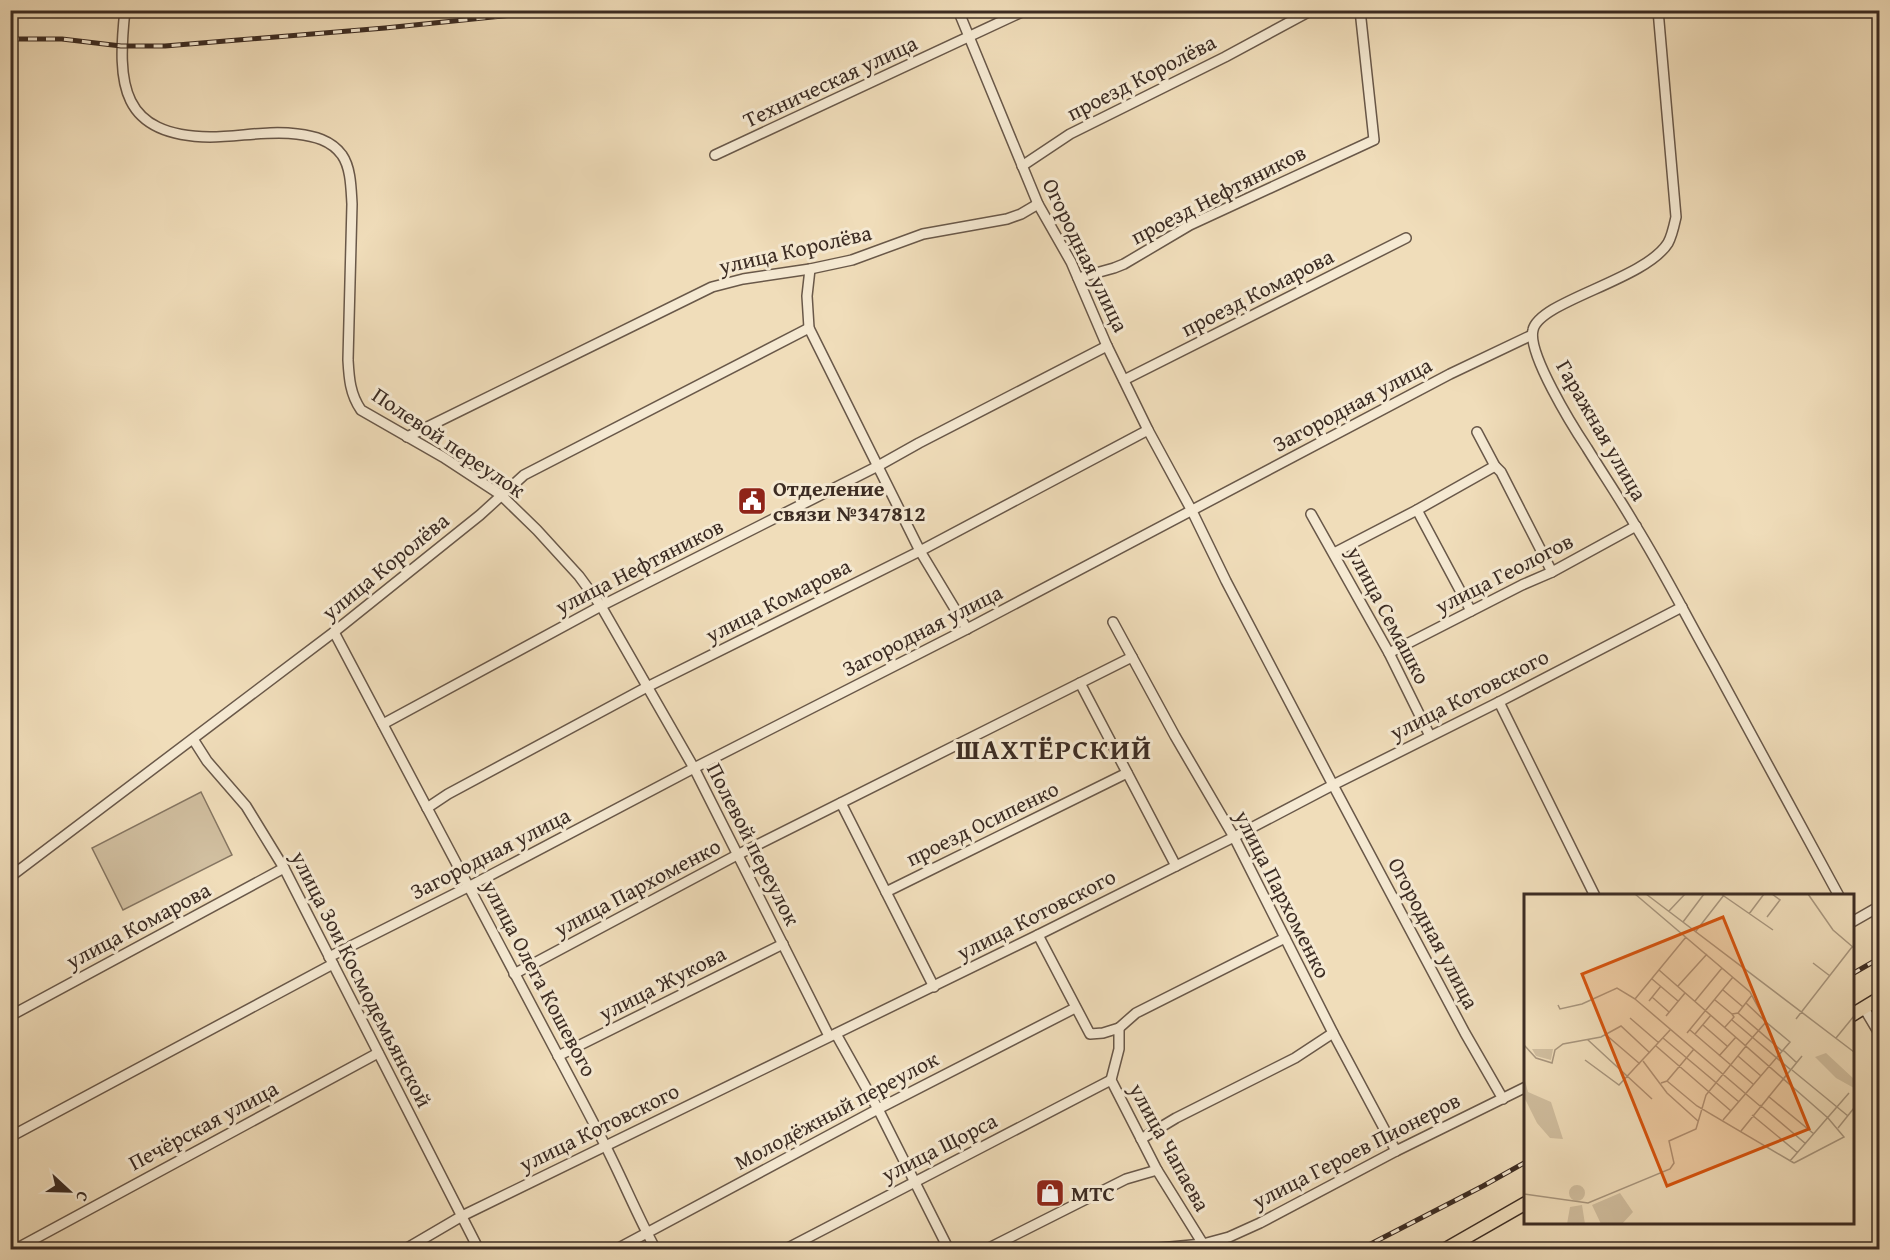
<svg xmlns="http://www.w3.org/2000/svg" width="1890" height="1260" font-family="'Gentium Book Plus',serif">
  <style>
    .green { fill: #d1bfa0; stroke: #867662; stroke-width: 1.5 }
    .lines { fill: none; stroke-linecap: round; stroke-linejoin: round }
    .minor-casing { stroke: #695849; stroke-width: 12 }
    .major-casing { stroke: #3c2c23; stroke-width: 15 }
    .minor { stroke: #f5e9d2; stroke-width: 9 }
    .major { stroke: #f0ddba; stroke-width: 12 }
    .rail-casing { stroke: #3c2c23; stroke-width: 5 }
    .rail { stroke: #f5e9d2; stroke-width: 3; stroke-dasharray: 9; stroke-linecap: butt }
    .labels { text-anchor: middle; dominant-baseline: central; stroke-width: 6; stroke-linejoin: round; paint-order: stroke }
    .street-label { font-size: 22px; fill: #3c2c23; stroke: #f5e9d2 }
    .poi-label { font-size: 22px; font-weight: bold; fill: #3c2c23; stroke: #f5e9d2; text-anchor: start }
    .district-label { font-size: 28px; font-weight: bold; letter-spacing: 1.5px; fill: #3c2c23; stroke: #f5e9d2 }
    .inset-road { fill: none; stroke: #a8967e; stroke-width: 1.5 }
    .view { fill: #d7540e; fill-opacity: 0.15; stroke: #d7540e; stroke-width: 3 }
    .inset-edge { fill: none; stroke: #3c2c23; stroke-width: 3 }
  </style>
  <rect width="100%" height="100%" fill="#f0ddba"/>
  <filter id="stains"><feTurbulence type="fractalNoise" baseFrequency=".00333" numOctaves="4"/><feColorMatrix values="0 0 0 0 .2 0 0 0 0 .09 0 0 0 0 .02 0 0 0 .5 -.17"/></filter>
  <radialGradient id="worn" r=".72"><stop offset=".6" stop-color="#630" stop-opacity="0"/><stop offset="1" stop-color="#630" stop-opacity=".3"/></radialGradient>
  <polygon class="green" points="201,792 232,855 123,910 92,848"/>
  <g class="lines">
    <g class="minor-casing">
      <g id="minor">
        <path d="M125,10C117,84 120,136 210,137C239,137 268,130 297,134C314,136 331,140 342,155C351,168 351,188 352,204L348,360C349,378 350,394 361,410L443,457L501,495L537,530L579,576L601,606L694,768L829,1036"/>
        <polyline points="958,10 1038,204 1071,262 1107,346 1148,430 1192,511 1226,581 1333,785 1465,1033 1503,1099"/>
        <path d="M1658,10L1676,217C1674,226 1672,236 1668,243C1645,280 1539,301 1533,330C1527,353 1573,427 1587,448C1603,474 1620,499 1635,525C1663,570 1687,618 1713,664C1755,741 1797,818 1839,896"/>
        <polyline points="715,155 1026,10"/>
        <polyline points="1022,166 1070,134 1225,57 1312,10"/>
        <polyline points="810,269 807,296 809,328 920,551 967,629"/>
        <polyline points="1078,278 1114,268 1124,264 1190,225 1374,140 1360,10"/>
        <polyline points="1124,380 1406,238"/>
        <polyline points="1477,432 1495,466 1501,472 1552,572"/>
        <polyline points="407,437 712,287 743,279 810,269 852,260 923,234 1007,219 1021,214 1038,204"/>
        <polyline points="1417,510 1471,611"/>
        <polyline points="1311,514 1389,653 1430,736"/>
        <polyline points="1334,553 1417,510 1495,466"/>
        <polyline points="1113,622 1175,736 1234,837 1333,1033 1396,1151"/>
        <path d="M334,632C424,802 515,972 604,1143C622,1178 637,1215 656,1250"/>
        <polyline points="1389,653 1522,585 1552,572 1636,526"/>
        <polyline points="1080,683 1176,866"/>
        <polyline points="1499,702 1595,896"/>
        <polyline points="383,724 601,606 878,466 919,443 1107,346"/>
        <polyline points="193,739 207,761 246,806 284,868 479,1250"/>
        <polyline points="841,803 934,987"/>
        <polyline points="427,808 448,794 647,687 920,551 1148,430"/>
        <polyline points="10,877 334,632 480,515 524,475 809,328"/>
        <polyline points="886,892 1127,773"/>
        <polyline points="1852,922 1880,906"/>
        <polyline points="1038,935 1090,1034 1103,1033 1119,1028 1119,1049 1111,1080 1157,1170 1203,1244"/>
        <polyline points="329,957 470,886 694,768 967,629 1450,374 1532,335"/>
        <polyline points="514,974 737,855 1132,657"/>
        <polyline points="1864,1008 1880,1035"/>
        <polyline points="10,1016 284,868"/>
        <polyline points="1119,1028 1136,1013 1285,938"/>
        <polyline points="836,1034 878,1109 949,1250"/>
        <polyline points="558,1056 783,944"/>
        <polyline points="10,1137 333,964"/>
        <polyline points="1141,1139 1176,1118 1295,1058 1333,1033"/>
        <polyline points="14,1250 378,1053"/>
        <polyline points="404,1250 462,1216 1038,935 1234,837 1333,785 1499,702 1682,607"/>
        <polyline points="615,1250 878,1109 1075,1008"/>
        <polyline points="784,1250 1111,1080"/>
        <polyline points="985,1250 1126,1179 1157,1170"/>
        <polyline points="1137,1250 1203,1244 1229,1237 1260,1223 1396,1151 1526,1087"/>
      </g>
    </g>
    <g class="major-casing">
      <g id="major">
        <polyline points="1852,1015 1880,998"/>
        <polyline points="1444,1250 1526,1203"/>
      </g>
    </g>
    <use href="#minor" class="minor"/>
    <use href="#major" class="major"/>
    <g class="rail-casing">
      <g id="rail">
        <polyline points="10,39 62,39 121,46 165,46 385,28 563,10"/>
        <polyline points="1852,974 1880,958"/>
        <polyline points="1359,1250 1483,1186 1526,1162"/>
      </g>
    </g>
    <use href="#rail" class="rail"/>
  </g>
  <defs>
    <g id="civic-square" transform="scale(1.5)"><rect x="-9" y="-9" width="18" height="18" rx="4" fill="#8f2418" stroke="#f5e9d2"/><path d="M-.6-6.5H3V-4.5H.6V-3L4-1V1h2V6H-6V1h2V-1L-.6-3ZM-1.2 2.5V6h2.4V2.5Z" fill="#fff"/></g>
    <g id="shop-square" transform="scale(1.5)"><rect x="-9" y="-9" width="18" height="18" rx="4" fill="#8f2418" stroke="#f5e9d2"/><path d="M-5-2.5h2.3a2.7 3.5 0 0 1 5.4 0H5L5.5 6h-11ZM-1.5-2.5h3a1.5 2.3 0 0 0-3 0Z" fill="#fff"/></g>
  </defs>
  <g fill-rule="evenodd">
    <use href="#civic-square" x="752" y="501"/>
    <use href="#shop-square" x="1050" y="1193"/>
  </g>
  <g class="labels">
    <g class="street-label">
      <text transform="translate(1141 77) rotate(-27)">проезд Королёва</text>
      <text transform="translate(830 81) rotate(-25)">Техническая улица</text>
      <text transform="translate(1218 194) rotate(-27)">проезд Нефтяников</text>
      <text transform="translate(795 249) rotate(-13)">улица Королёва</text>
      <text transform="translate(1086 255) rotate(64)">Огородная улица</text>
      <text transform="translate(1257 292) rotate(-27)">проезд Комарова</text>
      <text transform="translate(1352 404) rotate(-28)">Загородная улица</text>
      <text transform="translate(1602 430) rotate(60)">Гаражная улица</text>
      <text transform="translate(449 442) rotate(34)">Полевой переулок</text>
      <text transform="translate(385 566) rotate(-39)">улица Королёва</text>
      <text transform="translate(639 566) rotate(-27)">улица Нефтяников</text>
      <text transform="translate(1504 573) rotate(-27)">улица Геологов</text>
      <text transform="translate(778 600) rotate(-27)">улица Комарова</text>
      <text transform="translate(1389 615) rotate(62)">улица Семашко</text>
      <text transform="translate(922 630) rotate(-27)">Загородная улица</text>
      <text transform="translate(1469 694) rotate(-27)">улица Котовского</text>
      <text transform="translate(982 823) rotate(-26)">проезд Осипенко</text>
      <text transform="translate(754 844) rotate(63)">Полевой переулок</text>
      <text transform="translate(490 853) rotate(-27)">Загородная улица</text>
      <text transform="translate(637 887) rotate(-28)">улица Пархоменко</text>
      <text transform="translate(1283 894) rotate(63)">улица Пархоменко</text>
      <text transform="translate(1036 914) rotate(-27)">улица Котовского</text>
      <text transform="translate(138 925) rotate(-28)">улица Комарова</text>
      <text transform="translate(1434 933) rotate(62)">Огородная улица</text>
      <text transform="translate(540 978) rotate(62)">улица Олега Кошевого</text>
      <text transform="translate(362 979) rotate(63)">улица Зои Космодемьянской</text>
      <text transform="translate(662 983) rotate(-27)">улица Жукова</text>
      <text transform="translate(836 1110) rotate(-28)">Молодёжный переулок</text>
      <text transform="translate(203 1125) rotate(-28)">Печёрская улица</text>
      <text transform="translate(599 1127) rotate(-26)">улица Котовского</text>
      <text transform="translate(939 1147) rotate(-27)">улица Щорса</text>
      <text transform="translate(1170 1147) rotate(61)">улица Чапаева</text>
      <text transform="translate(1356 1150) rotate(-27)">улица Героев Пионеров</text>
    </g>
    <g class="poi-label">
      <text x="773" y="488">Отделение<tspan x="773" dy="25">связи №347812</tspan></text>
      <text x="1071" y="1193">МТС</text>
    </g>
    <g class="district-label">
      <text x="1054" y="748">ШАХТЁРСКИЙ</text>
    </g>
  </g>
  <g transform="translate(1524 894)">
    <rect width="330" height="330" fill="#f0ddba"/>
    <path d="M8,155H29L27,166L12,162ZM302,159L330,185V194L312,184L291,163ZM0,183L4,198L27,208L39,245L26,244L13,229L0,203ZM45 299a8 8 0 1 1 16 0a8 8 0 1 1-16 0ZM96,299L109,318L98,330H77L68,311ZM58,311L61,330H43L46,313Z" fill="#d1bfa0"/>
    <path class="inset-road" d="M111,0L226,98L242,128L266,148L199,226M122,0L330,158M197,0L249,36M284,0L309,36L330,54M145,17L161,0M225,20L240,0M243,23L256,6L248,0M159,28L180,0M172,37L200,1M289,69L306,82M135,76L304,224L320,243L270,269M128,85L154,107M154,92L183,60M199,96L219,113M128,103L145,118M111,105L236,212M191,106L208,120M125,107L137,92M171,107L198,74M34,111L36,115L58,110L93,94L111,105L162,43M214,119L258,157M142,122L161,99M106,124L135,149M272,125L328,53M208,126L267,176M179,131L203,152M201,133L210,123L208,120L214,119L228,101M166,136L229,190M163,139L209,83M81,140L116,170M171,140L187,121M139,144L215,208M312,144L330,122M64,146L128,205M0,151L12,164L28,169L31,156L39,150L77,143L97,132L126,159M132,152L207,217M221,152L242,128L222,109M259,156L273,169M195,162L212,143M214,162L237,182M61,166L95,191L147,135M119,167L143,199L174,227M268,176L324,222M143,187L173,212L270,269M137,189L143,187L170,155M244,202L290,240M236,211L282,250M228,221L274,259M314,234L330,214M217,237L278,162M266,267L325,199M0,300L64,309L146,275L150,269L145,247L172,235L182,201L222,152"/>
    <path class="view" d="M199,23L285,235L143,292L58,80Z"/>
    <rect width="330" height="330" class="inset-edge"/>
  </g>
  <rect width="1890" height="1260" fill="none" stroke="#f0ddba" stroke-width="36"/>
  <rect x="12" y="12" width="1866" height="1236" fill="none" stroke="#3c2c23" stroke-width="3"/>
  <rect x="18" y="18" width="1854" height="1224" fill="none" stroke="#3c2c23" stroke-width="1.5"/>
  <g transform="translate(69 1191) rotate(112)" stroke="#f5e9d2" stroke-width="4.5" paint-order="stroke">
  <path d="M0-4.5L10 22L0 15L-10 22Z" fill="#3c2c23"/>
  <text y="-9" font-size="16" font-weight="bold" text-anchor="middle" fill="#3c2c23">С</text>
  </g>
  <rect width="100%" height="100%" filter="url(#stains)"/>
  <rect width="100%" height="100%" fill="url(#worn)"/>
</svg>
